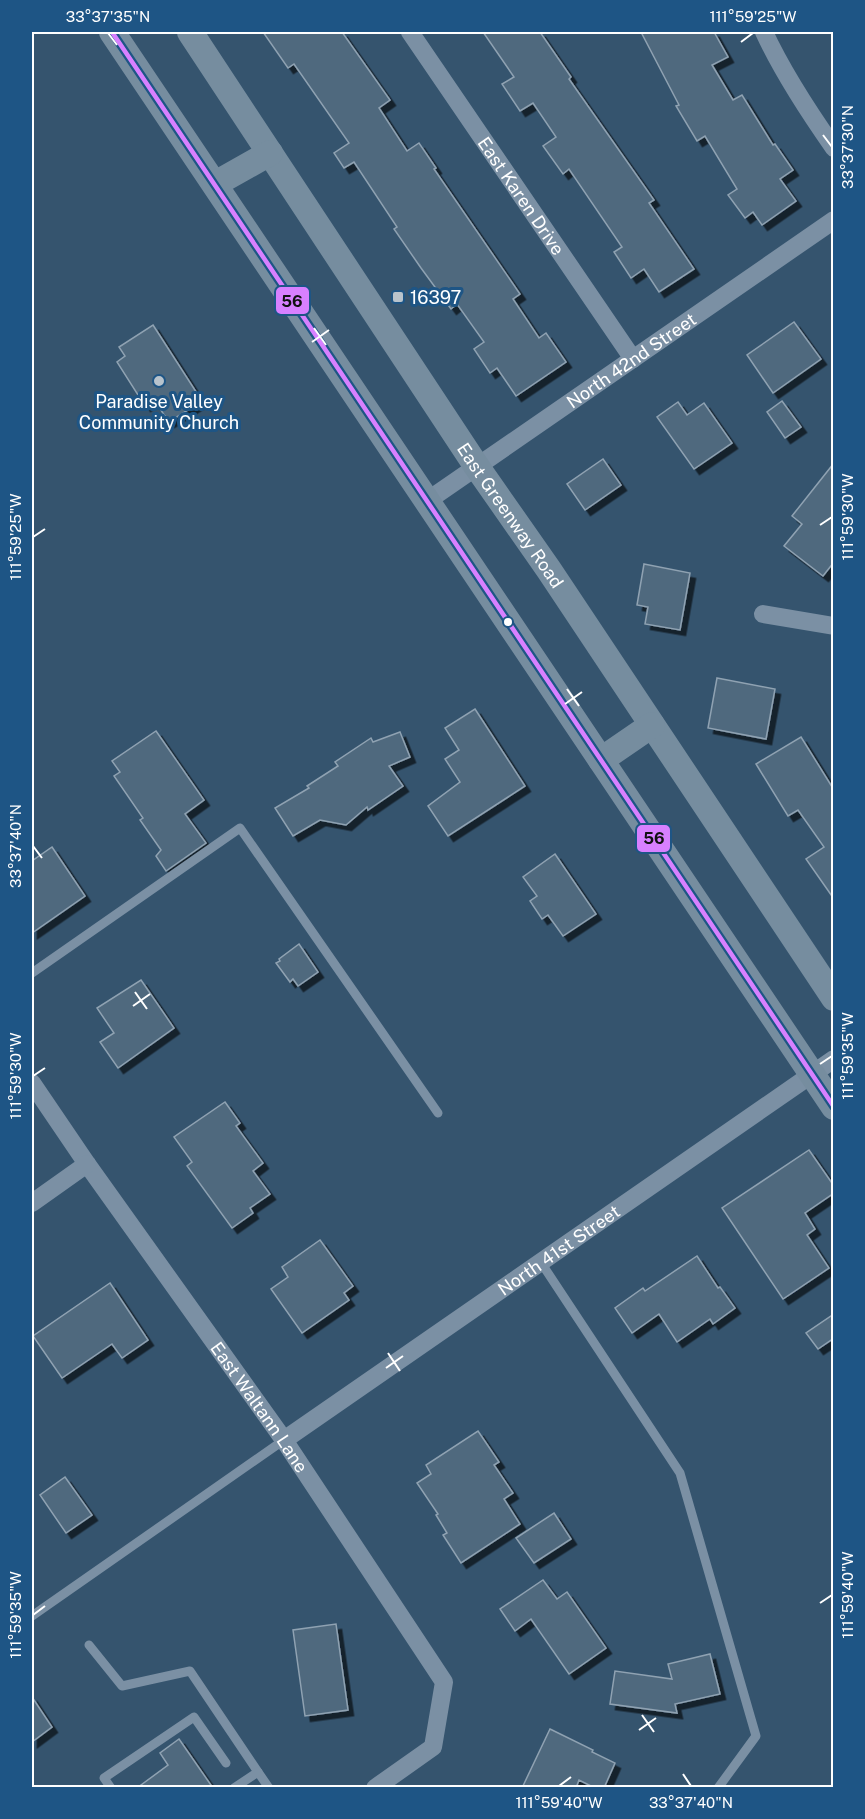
<svg xmlns="http://www.w3.org/2000/svg" width="865" height="1819" font-family="'Public Sans',sans-serif">
  <style>
    .building { fill: #50697e; stroke: #8fa2b2; stroke-width: 1.5; filter: url(#shadow) }
    .lines { fill: none; stroke-linecap: round; stroke-linejoin: round }
    .lane { stroke: #7b90a4; stroke-width: 9 }
    .street { stroke: #7b90a4; stroke-width: 18 }
    .secondary { stroke: #768d9f; stroke-width: 26 }
    .bus-1-casing { stroke: #1e5585; stroke-width: 9 }
    .bus-1 { stroke: #d880ff; stroke-width: 4.5 }
    .ticks { fill: none; stroke: #fff; stroke-width: 2 }
    .poi-dot { fill: #b8c3cc; stroke: #1e5585; stroke-width: 2 }
    .bus-dot { fill: #fff; stroke: #1e5585; stroke-width: 2 }
    .labels { text-anchor: middle; dominant-baseline: central; stroke-width: 6; stroke-linejoin: round; paint-order: stroke }
    .street-label { font-size: 18px; fill: #fff; stroke: #1e5585 }
    .poi-label { font-size: 18px; fill: #fff; stroke: #1e5585; text-anchor: start }
    .line-badge { stroke: #1e5585; stroke-width: 2 }
    .pale-badge-label { font-size: 16px; text-anchor: middle; font-weight: bold; fill: #111 }
    .neatline { fill: none; stroke: #fff; stroke-width: 2 }
    .ticks-label { font-size: 15px; text-anchor: middle; fill: #fff }
  </style>
  <defs>
    <filter id="shadow"><feDropShadow dx="5.5" dy="5.5" stdDeviation="0" flood-color="#0009"/></filter>
  </defs>
  <rect width="100%" height="100%" fill="#35546e"/>
  <g class="building">
    <polygon points="263,32 342,32 390,100 379,108 407,151 419,143 436,168 434,169 520,294 513,299 539,338 546,333 566,362 516,396 497,368 490,373 474,349 484,342 457,304 451,309 421,268 394,229 397,227 354,162 344,168 334,153 349,143 294,64 288,68"/>
    <polygon points="483,32 540,32 571,77 569,79 654,200 649,203 694,269 659,292 644,269 631,278 614,252 622,247 569,169 563,174 543,146 556,137 533,103 520,111 502,84 514,77"/>
    <polygon points="641,32 714,32 728,57 712,65 733,100 742,95 773,145 775,144 793,170 780,179 796,201 762,225 753,212 745,218 728,195 737,189 705,136 697,141 676,106 679,105"/>
    <polygon points="794,322 821,359 773,393 747,355"/>
    <polygon points="153,325 202,401 169,422 154,400 145,406 117,362 125,356 119,347"/>
    <polygon points="782,401 801,427 785,438 767,412"/>
    <polygon points="678,402 687,415 704,403 732,443 694,469 657,417"/>
    <polygon points="603,459 621,485 585,510 567,484"/>
    <polygon points="834,463 834,562 823,576 784,546 802,524 792,516"/>
    <polygon points="644,564 690,573 680,630 645,624 648,607 637,605"/>
    <polygon points="717,678 775,689 766,739 708,728"/>
    <polygon points="475,709 525,786 448,836 428,806 460,782 445,759 459,750 445,728"/>
    <polygon points="156,731 204,800 185,814 206,843 166,871 156,856 161,850 140,820 143,818 114,776 120,772 112,761"/>
    <polygon points="400,732 410,757 389,766 403,786 368,810 367,807 346,825 320,820 293,836 275,808 309,788 307,786 338,766 335,762 371,738 373,742"/>
    <polygon points="801,737 834,790 834,899 806,859 824,847 798,810 788,816 756,764"/>
    <polygon points="52,847 85,896 32,933 32,861"/>
    <polygon points="555,854 596,914 563,936 548,915 542,919 530,901 537,896 523,877"/>
    <polygon points="299,944 318,972 298,986 293,979 290,982 276,963 280,961 279,959"/>
    <polygon points="141,980 174,1028 118,1068 100,1042 114,1033 97,1008"/>
    <polygon points="225,1102 240,1123 236,1126 263,1163 253,1171 270,1194 250,1208 253,1213 232,1228 187,1166 192,1162 174,1137"/>
    <polygon points="809,1150 834,1186 834,1193 805,1213 815,1229 807,1235 829,1268 783,1299 722,1208"/>
    <polygon points="320,1240 353,1286 344,1293 349,1300 302,1333 271,1289 288,1277 282,1267"/>
    <polygon points="697,1256 718,1288 720,1287 735,1308 713,1324 710,1319 677,1342 659,1314 632,1333 615,1308 643,1288 645,1291"/>
    <polygon points="110,1283 148,1340 122,1358 112,1344 62,1378 33,1336"/>
    <polygon points="834,1314 834,1338 818,1349 806,1333"/>
    <polygon points="478,1431 499,1462 494,1465 513,1493 504,1499 520,1524 461,1563 443,1535 447,1533 436,1515 438,1514 417,1483 431,1474 426,1465"/>
    <polygon points="65,1477 92,1515 66,1533 40,1495"/>
    <polygon points="554,1513 571,1539 534,1563 516,1538"/>
    <polygon points="543,1580 557,1599 567,1592 606,1648 569,1674 531,1619 515,1631 500,1609"/>
    <polygon points="336,1624 348,1710 305,1716 293,1630"/>
    <polygon points="710,1654 720,1694 675,1704 677,1713 610,1704 615,1671 672,1679 668,1664"/>
    <polygon points="32,1697 52,1727 32,1742"/>
    <polygon points="550,1729 593,1750 592,1752 615,1763 604,1788 595,1788 579,1780 576,1788 522,1788"/>
    <polygon points="179,1739 213,1788 137,1788 168,1765 160,1753"/>
  </g>
  <g class="lines">
    <g class="lane">
      <polyline points="32,973 240,828 438,1113"/>
      <polyline points="540,1261 680,1473 756,1736 718,1788"/>
      <polyline points="32,1616 284,1440"/>
      <polyline points="89,1645 122,1686 190,1671 258,1772"/>
      <polyline points="111,1788 104,1778 194,1717 226,1763"/>
      <polyline points="234,1788 258,1772 269,1788"/>
    </g>
    <g class="street">
      <path id="s1" d="M410,32L633,359"/>
      <path d="M764,32C783,73 808,111 834,148"/>
      <path id="s2" d="M427,501L834,220"/>
      <polyline points="763,614 834,626"/>
      <path id="s3" d="M32,1083L87,1164L284,1440L444,1682L433,1747L375,1788"/>
      <polyline points="32,1203 87,1164"/>
      <path id="s4" d="M284,1440L834,1059"/>
    </g>
    <g class="secondary">
      <polyline points="112,32 834,1107"/>
      <path id="s5" d="M190,32L477,467L549,570L834,998"/>
      <polyline points="215,184 270,153"/>
      <polyline points="601,760 652,725"/>
    </g>
    <g class="bus-1-casing">
      <polyline id="bus-1" points="112,32 834,1107"/>
    </g>
    <use href="#bus-1" class="bus-1"/>
  </g>
  <path class="ticks" d="M108,33L117,45M741,42L753,33M823,135L832,147M314,328L326,345M312,342L329,330M820,525L832,517M33,537L45,529M567,689L579,706M565,704L582,692M33,846L42,858M135,992L147,1009M133,1006L150,994M820,1064L832,1056M33,1076L45,1068M388,1353L400,1371M386,1368L403,1356M820,1603L832,1595M33,1615L45,1606M642,1715L654,1732M639,1730L656,1718M683,1774L691,1786M559,1786L571,1777"/>
  <g class="poi-dot">
    <rect x="392" y="291" width="12" height="12" rx="3"/>
    <circle cx="159" cy="381" r="6"/>
  </g>
  <circle class="bus-dot" cx="508" cy="622" r="5"/>
  <g class="labels">
    <g class="street-label">
      <text stroke="none"><textPath href="#s1" startOffset="198">East Karen Drive</textPath></text>
      <text stroke="none"><textPath href="#s2" startOffset="248">North 42nd Street</textPath></text>
      <text stroke="none"><textPath href="#s5" startOffset="580">East Greenway Road</textPath></text>
      <text stroke="none"><textPath href="#s4" startOffset="334">North 41st Street</textPath></text>
      <text stroke="none"><textPath href="#s3" startOffset="396">East Waltann Lane</textPath></text>
    </g>
    <g class="poi-label">
      <text x="410" y="297">16397</text>
      <text x="159" y="401" text-anchor="middle">Paradise Valley<tspan x="159" dy="21">Community Church</tspan></text>
    </g>
  </g>
  <g class="line-badge">
    <rect x="275" y="286" width="35" height="29" rx="6" fill="#d880ff"/>
    <rect x="636" y="824" width="35" height="29" rx="6" fill="#d880ff"/>
  </g>
  <g class="pale-badge-label">
    <text x="292" y="307">56</text>
    <text x="654" y="844">56</text>
  </g>
  <rect width="865" height="1819" fill="none" stroke="#1e5585" stroke-width="66"/>
  <rect x="33" y="33" width="799" height="1753" class="neatline"/>
  <g class="ticks-label">
    <text x="108" y="22">33°37'35"N</text>
    <text x="753" y="22">111°59'25"W</text>
    <text transform="translate(848 147) rotate(-90)" y="5">33°37'30"N</text>
    <text transform="translate(848 517) rotate(-90)" y="5">111°59'30"W</text>
    <text transform="translate(16 537) rotate(-90)" y="5">111°59'25"W</text>
    <text transform="translate(16 846) rotate(-90)" y="5">33°37'40"N</text>
    <text transform="translate(848 1056) rotate(-90)" y="5">111°59'35"W</text>
    <text transform="translate(16 1076) rotate(-90)" y="5">111°59'30"W</text>
    <text transform="translate(848 1595) rotate(-90)" y="5">111°59'40"W</text>
    <text transform="translate(16 1615) rotate(-90)" y="5">111°59'35"W</text>
    <text x="559" y="1808">111°59'40"W</text>
    <text x="691" y="1808">33°37'40"N</text>
  </g>
</svg>
